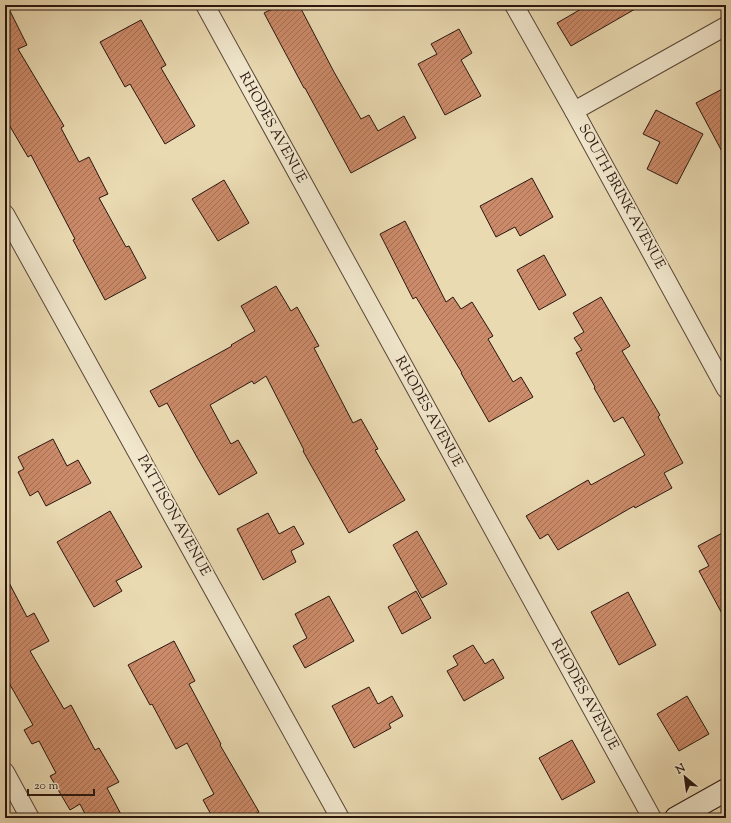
<svg xmlns="http://www.w3.org/2000/svg" width="731" height="823" font-family="'Sorts Mill Goudy',serif">
  <style>
    .building { fill: url(#building-hatch); stroke: #29160f }
    .lines { fill: none; stroke-linecap: round; stroke-linejoin: round }
    .street-casing { stroke: #594738; stroke-width: 20 }
    .secondary-casing { stroke: #29160f; stroke-width: 24 }
    .street { stroke: #f1e7cd; stroke-width: 18 }
    .secondary { stroke: #f1e7cd; stroke-width: 22 }
    .labels { text-anchor: middle; dominant-baseline: central; stroke-width: 4; stroke-linejoin: round; paint-order: stroke }
    .street-label { font-size: 14px; fill: #29160f; stroke: #f1e7cd }
  </style>
  <defs>
    <pattern id="building-hatch" width="6" height="6" patternUnits="userSpaceOnUse"><rect width="6" height="6" fill="#cb8a69"/><path d="M-1 1l2-2M0 6l6-6M5 7l2-2" fill="none" stroke="#a57055"/></pattern>
  </defs>
  <rect width="100%" height="100%" fill="#eadab2"/>
  <filter id="stains"><feTurbulence type="fractalNoise" baseFrequency=".005" numOctaves="4"/><feColorMatrix values="0 0 0 0 .2 0 0 0 0 .09 0 0 0 0 .02 0 0 0 .5 -.17"/></filter>
  <radialGradient id="worn" r=".72"><stop offset=".6" stop-color="#630" stop-opacity="0"/><stop offset="1" stop-color="#630" stop-opacity=".3"/></radialGradient>
  <g class="building">
    <polygon points="5,5 7,5 27,45 18,49 64,126 61,128 79,162 89,157 108,194 99,198 126,247 129,246 146,278 105,300 73,240 75,239 31,155 28,157 5,118"/>
    <polygon points="280,5 299,5 334,72 361,119 369,115 378,131 404,116 416,138 351,173 305,88 304,88 264,13"/>
    <polygon points="588,5 642,5 571,46 557,23"/>
    <polygon points="141,20 166,65 161,68 195,126 165,144 130,84 125,87 100,42"/>
    <polygon points="459,29 472,53 461,60 481,96 445,115 418,64 437,54 431,44"/>
    <polygon points="726,87 726,159 696,103"/>
    <polygon points="656,110 703,134 677,184 647,169 660,142 643,134"/>
    <polygon points="532,178 553,217 520,236 515,227 496,237 480,206"/>
    <polygon points="224,180 249,223 218,241 192,199"/>
    <polygon points="405,221 446,302 453,297 461,309 472,302 493,336 488,339 513,382 521,377 533,397 489,422 461,373 462,373 416,297 413,299 380,234"/>
    <polygon points="544,255 566,295 539,310 517,270"/>
    <polygon points="276,286 291,311 297,307 319,346 314,348 353,423 361,419 378,449 375,450 405,500 349,533 303,451 304,450 266,376 254,384 252,381 210,405 231,444 238,440 257,473 219,495 198,459 167,403 159,407 150,391 232,346 231,345 255,331 241,306"/>
    <polygon points="601,297 630,346 622,351 660,415 658,417 683,463 664,473 672,488 635,508 634,506 558,550 548,534 540,539 526,516 588,480 591,485 645,455 623,417 614,422 594,388 595,387 576,353 582,350 574,338 584,332 573,313"/>
    <polygon points="53,439 67,466 78,460 91,483 46,506 38,491 30,496 18,472 24,469 18,457"/>
    <polygon points="110,511 142,567 116,581 122,591 94,607 57,542"/>
    <polygon points="268,513 279,534 294,526 304,544 291,551 296,562 263,580 237,529"/>
    <polygon points="417,531 447,584 422,598 393,545"/>
    <polygon points="726,531 726,621 699,571 709,566 698,546"/>
    <polygon points="5,575 27,617 34,613 49,641 30,651 64,709 71,705 95,750 99,748 119,782 107,788 123,818 87,818 80,804 70,810 50,776 56,773 39,741 32,744 24,730 33,725 5,676"/>
    <polygon points="416,591 431,618 402,634 388,607"/>
    <polygon points="628,592 656,645 619,665 591,612"/>
    <polygon points="329,596 354,641 305,668 293,646 307,638 295,614"/>
    <polygon points="174,641 195,681 189,684 221,744 220,745 259,812 248,818 213,818 203,800 214,794 187,743 176,749 152,704 150,705 128,665"/>
    <polygon points="473,645 485,664 493,659 504,678 464,701 447,671 458,665 453,656"/>
    <polygon points="369,687 378,704 392,696 403,716 389,724 391,728 354,748 332,706"/>
    <polygon points="687,696 709,734 679,751 657,714"/>
    <polygon points="572,740 595,782 562,800 539,758"/>
  </g>
  <g class="lines">
    <g class="street-casing">
      <g id="street">
        <polyline points="205,5 652,818"/>
        <polyline points="514,5 574,111 726,389"/>
        <polyline points="574,111 726,26"/>
        <polyline points="5,214 340,818"/>
        <polyline points="5,772 30,818"/>
      </g>
    </g>
    <g class="secondary-casing">
      <polyline id="secondary" points="676,818 726,790"/>
    </g>
    <use href="#street" class="street"/>
    <use href="#secondary" class="secondary"/>
  </g>
  <g class="labels">
    <g class="street-label">
      <text transform="translate(272 128) rotate(61)">RHODES AVENUE</text>
      <text transform="translate(621 197) rotate(61)">SOUTH BRINK AVENUE</text>
      <text transform="translate(428 412) rotate(61)">RHODES AVENUE</text>
      <text transform="translate(173 516) rotate(61)">PATTISON AVENUE</text>
      <text transform="translate(584 695) rotate(61)">RHODES AVENUE</text>
    </g>
  </g>
  <rect width="731" height="823" fill="none" stroke="#eadab2" stroke-width="20"/>
  <rect x="6" y="6" width="719" height="811" fill="none" stroke="#29160f" stroke-width="2"/>
  <rect x="10" y="10" width="711" height="803" fill="none" stroke="#29160f"/>
  <g transform="translate(685 777) rotate(331)" stroke="#f1e7cd" stroke-width="3" paint-order="stroke">
  <path d="M0-3L7 15L0 10L-7 15Z" fill="#29160f"/>
  <text y="-6" font-size="11" font-weight="bold" text-anchor="middle" fill="#29160f">N</text>
  </g>
  <path d="M28 789v6h66v-6" fill="none" stroke="#29160f" stroke-width="2"/>
  <text x="34" y="789" font-size="12" fill="#29160f" stroke="#f1e7cd" stroke-width="3" paint-order="stroke">20 m</text>
  <rect width="100%" height="100%" filter="url(#stains)"/>
  <rect width="100%" height="100%" fill="url(#worn)"/>
</svg>
